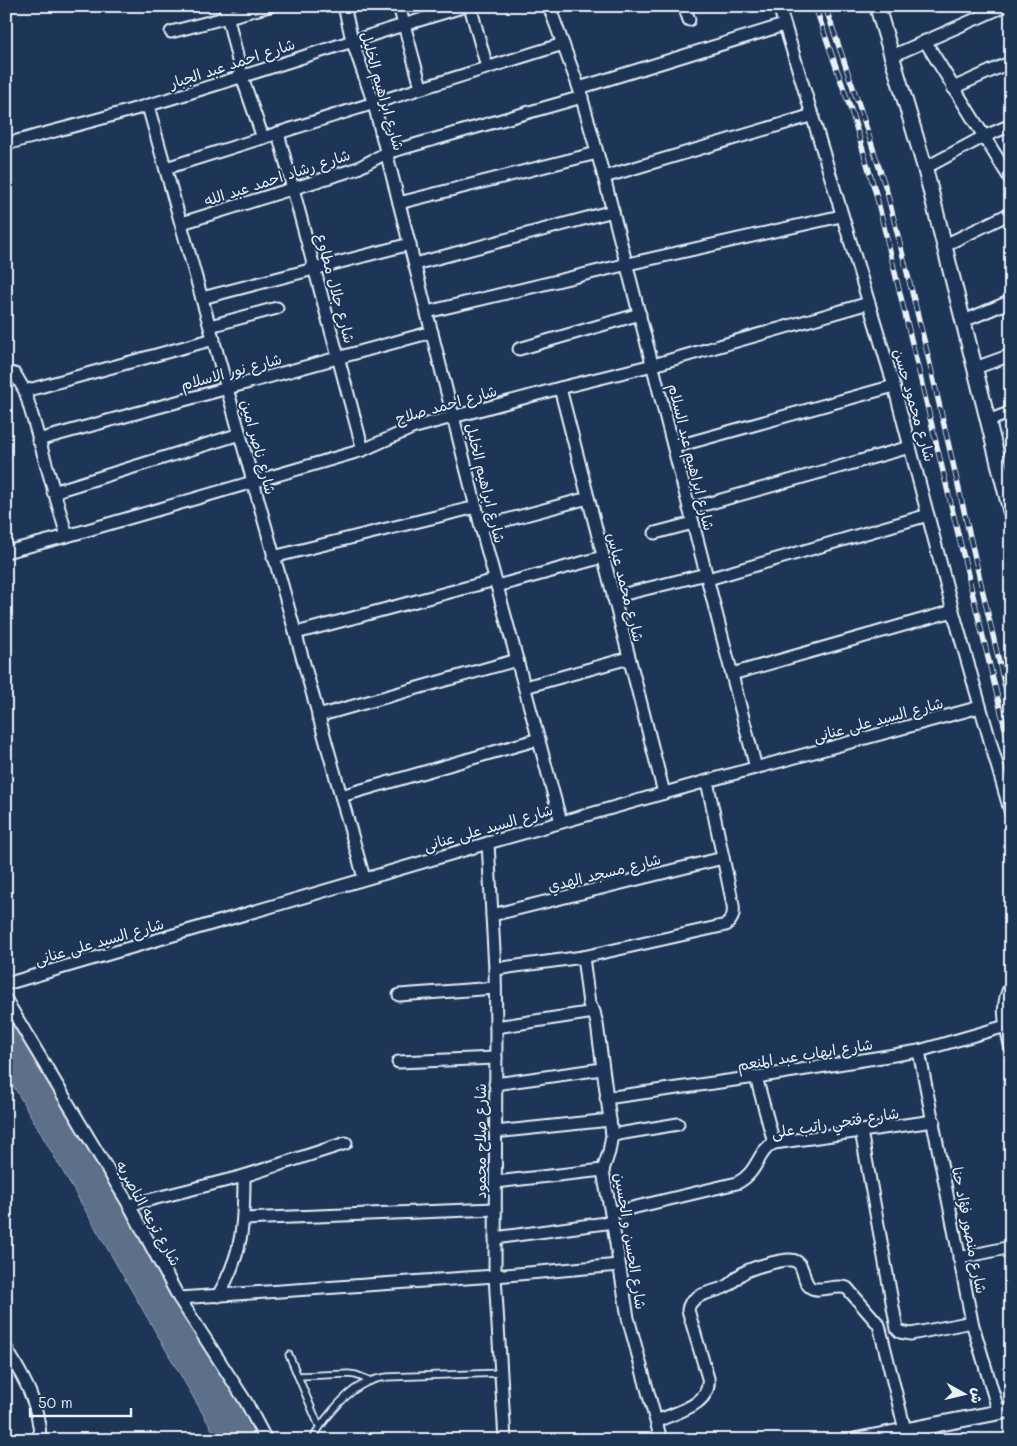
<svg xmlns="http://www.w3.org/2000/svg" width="1017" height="1446" font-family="Mali,'Playpen Sans Arabic',sans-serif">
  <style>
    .water { fill: #5d7089; stroke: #95a4b5 }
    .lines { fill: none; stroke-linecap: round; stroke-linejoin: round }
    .service-casing { stroke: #e8f1f8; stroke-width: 9 }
    .minor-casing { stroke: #e8f1f8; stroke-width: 15 }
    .tertiary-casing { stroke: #e8f1f8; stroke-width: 18 }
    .service { stroke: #1d3557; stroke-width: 5.5 }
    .minor { stroke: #1d3557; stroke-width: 11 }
    .tertiary { stroke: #1d3557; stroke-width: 14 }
    .rail-casing { stroke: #e8f1f8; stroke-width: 5.5 }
    .rail { stroke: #1d3557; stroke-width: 4; stroke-dasharray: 11; stroke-linecap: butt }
    .labels { text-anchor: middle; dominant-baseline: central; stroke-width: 4; stroke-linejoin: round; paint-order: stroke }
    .street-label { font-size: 15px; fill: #e8f1f8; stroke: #1d3557 }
  </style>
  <rect width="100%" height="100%" fill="#1d3557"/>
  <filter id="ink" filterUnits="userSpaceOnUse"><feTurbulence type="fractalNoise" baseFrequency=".02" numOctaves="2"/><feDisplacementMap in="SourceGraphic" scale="10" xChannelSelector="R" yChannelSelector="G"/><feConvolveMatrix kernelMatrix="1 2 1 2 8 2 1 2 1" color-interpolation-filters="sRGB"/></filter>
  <g filter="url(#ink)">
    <polygon class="water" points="6,1004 260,1440 218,1440 6,1073"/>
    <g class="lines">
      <g class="service-casing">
        <g id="service">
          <polyline points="289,1355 319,1426"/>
          <polyline points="298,1376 348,1374 356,1375 371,1381"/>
          <path d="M313,1440C319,1424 345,1394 360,1386C368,1381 377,1378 387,1377L502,1373"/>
        </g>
      </g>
      <g class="minor-casing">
        <g id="minor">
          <polyline points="225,6 242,77 263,138"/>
          <polyline points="344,6 352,40 374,104 481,527 561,822"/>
          <polyline points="399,6 421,87"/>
          <polyline points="470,6 487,67"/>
          <polyline points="549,6 579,88 604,177 756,768"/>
          <polyline points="684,6 689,20"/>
          <polyline points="779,6 894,386 953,611 1011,814"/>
          <polyline points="171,32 270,6"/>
          <polyline points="925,41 1011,180"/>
          <polyline points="892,56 1005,6"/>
          <polyline points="579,88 784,25"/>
          <polyline points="953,88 1011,62"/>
          <polyline points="148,106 364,878"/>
          <polyline points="278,133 363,450"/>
          <path d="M6,144C54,131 101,119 149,105C255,74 360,37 466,6"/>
          <polyline points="166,168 563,44"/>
          <polyline points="925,168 983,137 1011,125"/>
          <polyline points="604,177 813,115"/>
          <polyline points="399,203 597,153"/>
          <polyline points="182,223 346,172 358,168 386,153 582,97"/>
          <polyline points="945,245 1011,213"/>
          <polyline points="415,264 613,211"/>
          <polyline points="202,298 410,244"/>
          <polyline points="427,312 628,264 841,216"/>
          <polyline points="964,321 1011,301"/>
          <polyline points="210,326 277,308"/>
          <polyline points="519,349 640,314"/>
          <polyline points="975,368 1011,355"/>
          <polyline points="6,372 15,374 25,391 67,536"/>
          <polyline points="560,388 664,793"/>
          <polyline points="25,391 214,339"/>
          <polyline points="988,421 1011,412"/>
          <polyline points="38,440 432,332"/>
          <polyline points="674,447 894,386"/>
          <polyline points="53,492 240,434"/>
          <polyline points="689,509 910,447"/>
          <polyline points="481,527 588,498"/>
          <polyline points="655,533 693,523"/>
          <polyline points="6,552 67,536 363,450 412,428 560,388 653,365 869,303"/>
          <polyline points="273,557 476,507"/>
          <polyline points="708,579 928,515"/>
          <polyline points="497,586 603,557"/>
          <polyline points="613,597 706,574"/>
          <polyline points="296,633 495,580"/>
          <polyline points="732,674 953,611"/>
          <polyline points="525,687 629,658"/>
          <polyline points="318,716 517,660"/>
          <polyline points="341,796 539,739"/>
          <polyline points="488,843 495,969 496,1027 495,1276 505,1440"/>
          <polyline points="492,915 723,858"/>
          <polyline points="583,957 589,1004 594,1012 597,1024 612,1135 609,1152 603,1170 605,1183 611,1213 628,1318 661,1440"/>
          <path d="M495,969L583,957L726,925C733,919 734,914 733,905L707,781"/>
          <polyline points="6,984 488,843 707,781 980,707"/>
          <path d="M1011,985C999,1005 1006,1028 1011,1049"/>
          <polyline points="399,995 495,988"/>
          <polyline points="6,1000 129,1205 179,1298 246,1402 266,1440"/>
          <polyline points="496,1027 594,1012"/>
          <polyline points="919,1051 972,1322 999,1413"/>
          <polyline points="398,1062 496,1058"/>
          <polyline points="756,1077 774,1143"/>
          <polyline points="495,1084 602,1069"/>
          <polyline points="606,1098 756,1077 919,1051 1006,1026"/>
          <polyline points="861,1131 897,1329 900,1332 911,1334 972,1322"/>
          <polyline points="495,1132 610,1120"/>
          <polyline points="612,1135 678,1124"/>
          <polyline points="496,1182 603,1170"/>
          <polyline points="129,1205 244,1176 346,1143"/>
          <path d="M611,1213L737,1183C759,1172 757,1151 774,1143L934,1121"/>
          <polyline points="244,1219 495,1209"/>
          <polyline points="495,1238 613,1222"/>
          <polyline points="959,1258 1011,1247"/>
          <path d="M218,1296C243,1252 244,1225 244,1176"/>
          <polyline points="179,1298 495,1276 619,1265"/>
          <path d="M6,1348C24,1378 40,1405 40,1440"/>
          <path d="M657,1421C676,1412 712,1405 708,1378L688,1310C690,1294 712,1293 725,1287C732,1284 736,1277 743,1273C750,1268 782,1259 791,1260C806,1261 801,1280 810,1287C818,1293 836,1284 847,1288L879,1325L905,1430"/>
        </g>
      </g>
      <g class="tertiary-casing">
        <g id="tertiary">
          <polyline points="877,6 925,168 1011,513"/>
          <polyline points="856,1440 1011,1410"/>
        </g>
      </g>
      <use href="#service" class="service"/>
      <use href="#minor" class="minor"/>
      <use href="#tertiary" class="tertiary"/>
      <g class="rail-casing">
        <g id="rail">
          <polyline points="815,6 851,110 876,194 1011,753"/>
          <polyline points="825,6 860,108 887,192 928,356 1011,713"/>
        </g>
      </g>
      <use href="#rail" class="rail"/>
    </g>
  </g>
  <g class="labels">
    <g class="street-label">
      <text transform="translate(232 63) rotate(-18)">شارع احمد عبد الجبار</text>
      <text transform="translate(383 91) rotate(74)">شارع ابراهيم الخليل</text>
      <text transform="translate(277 177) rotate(-18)">شارع رشاد احمد عبد الله</text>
      <text transform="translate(336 288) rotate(75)">شارع جلال مطاوع</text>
      <text transform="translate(231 371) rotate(-15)">شارع نور الاسلام</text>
      <text transform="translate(446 404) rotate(-16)">شارع احمد صلاح</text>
      <text transform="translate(915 405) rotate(74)">شارع محمود حسن</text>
      <text transform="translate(259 447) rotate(75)">شارع ناصر امين</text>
      <text transform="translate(692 457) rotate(76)">شارع ابراهيم عبد السلام</text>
      <text transform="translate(486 483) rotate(76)">شارع ابراهيم الخليل</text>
      <text transform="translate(626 587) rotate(76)">شارع محمد عباس</text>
      <text transform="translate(878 719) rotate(-15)">شارع السيد على عنانى</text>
      <text transform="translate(488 827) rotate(-16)">شارع السيد على عنانى</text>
      <text transform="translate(604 872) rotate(-14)">شارع مسجد الهدي</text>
      <text transform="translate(99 941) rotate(-16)">شارع السيد على عنانى</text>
      <text transform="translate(805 1054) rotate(-9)">شارع ايهاب عبد المنعم</text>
      <text transform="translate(835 1122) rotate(-9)">شارع فتحي راتب على</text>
      <text transform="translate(480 1141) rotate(-90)">شارع صلاح محمود</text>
      <text transform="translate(149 1213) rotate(61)">شارع ترعه الناصريه</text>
      <text transform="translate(970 1230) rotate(79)">شارع منصور فؤاد حنا</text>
      <text transform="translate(631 1241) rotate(81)">شارع الحسن و الحسين</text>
    </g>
  </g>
  <rect width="1017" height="1446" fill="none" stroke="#1d3557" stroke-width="25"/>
  <rect x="12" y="12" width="992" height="1421" fill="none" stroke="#e8f1f8" stroke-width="2" filter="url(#ink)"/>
  <g transform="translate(964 1394) rotate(98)" stroke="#1d3557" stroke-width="4" paint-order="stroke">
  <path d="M0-4L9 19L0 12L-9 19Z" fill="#e8f1f8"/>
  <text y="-8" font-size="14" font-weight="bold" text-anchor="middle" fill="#e8f1f8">ش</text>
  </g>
  <path d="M30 1408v8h101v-8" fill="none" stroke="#e8f1f8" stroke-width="2.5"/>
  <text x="38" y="1408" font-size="15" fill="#e8f1f8" stroke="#1d3557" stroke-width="4" paint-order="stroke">50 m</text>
</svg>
